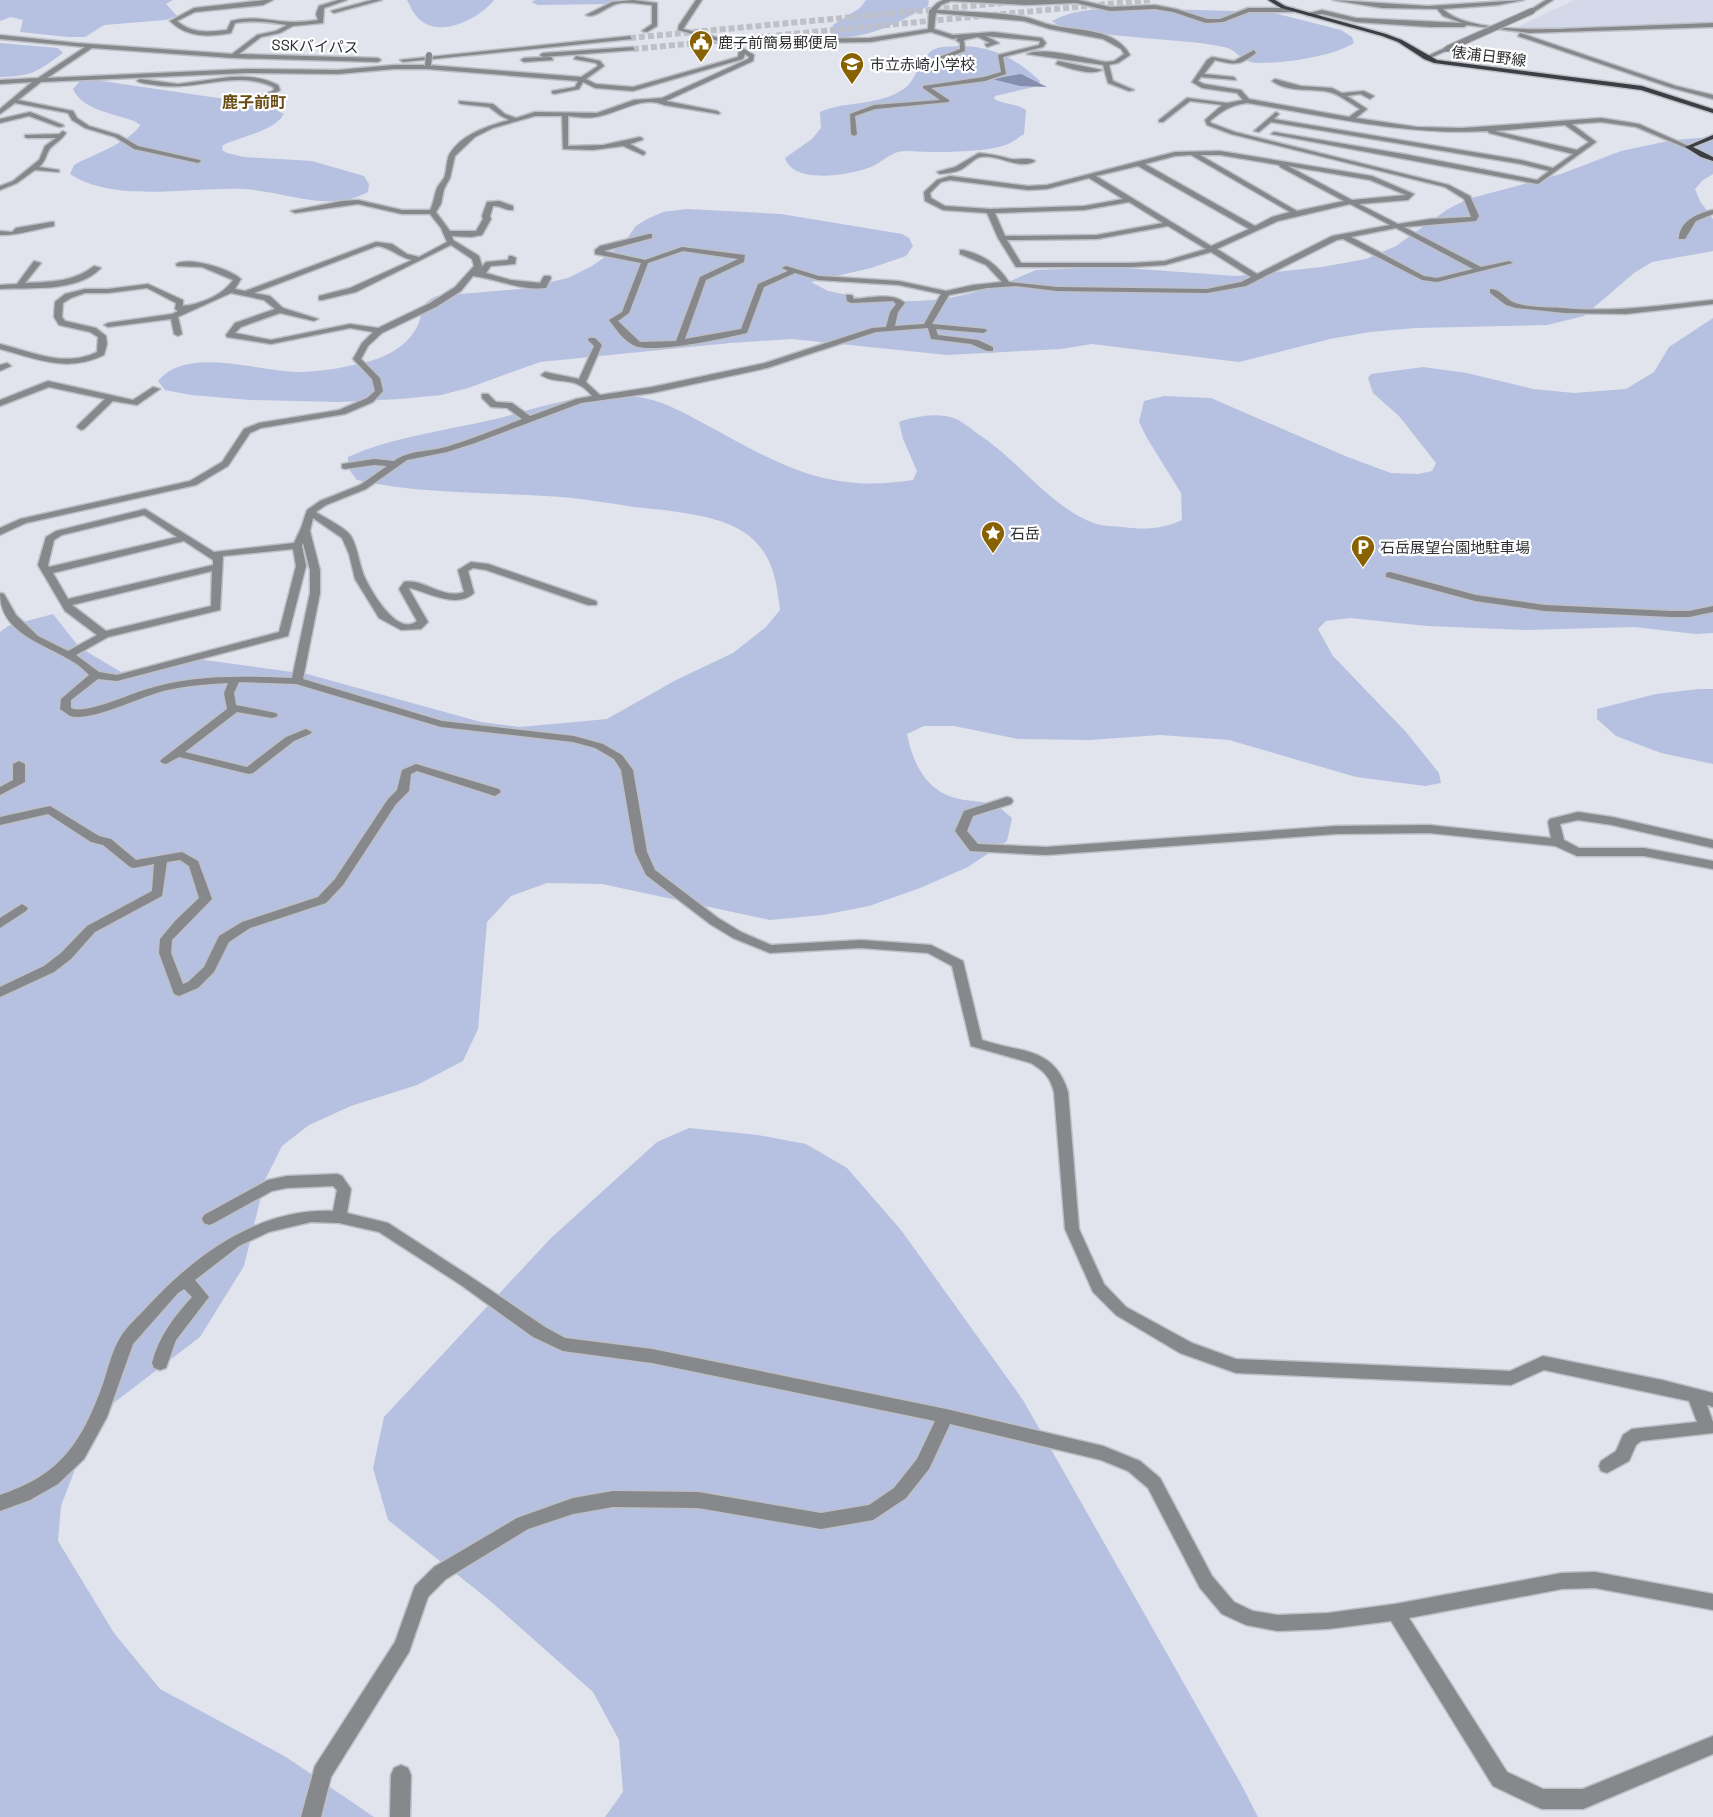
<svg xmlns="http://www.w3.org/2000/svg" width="1713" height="1817" font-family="'Space Grotesk','Noto Sans JP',sans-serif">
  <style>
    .built { fill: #d4d9e9 }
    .green { fill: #b6c0e1 }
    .water { fill: #858eae }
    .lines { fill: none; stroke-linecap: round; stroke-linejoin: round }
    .minor-tunnel { stroke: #bdc0c7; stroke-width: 6; stroke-dasharray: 6 3; stroke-linecap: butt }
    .minor-casing { stroke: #bdc0c7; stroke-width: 3 }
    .major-casing { stroke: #bdc0c7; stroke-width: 3 }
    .minor { fill: #87888b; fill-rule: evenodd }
    .major { fill: #3d3e44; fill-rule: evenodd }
    .minor-bridge-casing { stroke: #bdc0c7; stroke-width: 8; stroke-linecap: butt }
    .minor-bridge { stroke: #87888b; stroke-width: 6 }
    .labels { text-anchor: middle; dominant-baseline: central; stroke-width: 4.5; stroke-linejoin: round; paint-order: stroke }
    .far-poi-label { font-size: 15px; fill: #2e2f32; stroke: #fff; text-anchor: start }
    .far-street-label { font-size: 15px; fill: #2e2f32; stroke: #fff }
    .far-quarter-label { font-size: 16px; font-weight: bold; fill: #684d14; stroke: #fff }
  </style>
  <rect width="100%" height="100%" fill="#e1e4ec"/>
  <polygon class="built" points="1574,0 1713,0 1713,23 1551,30 1518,27"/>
  <g class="green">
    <polygon points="0,0 173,0 166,4 177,16 166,20 104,25 85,37 68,37 20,32 23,20 11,17 0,21"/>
    <path d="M407,0H494C481,17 444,37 423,22C415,17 411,8 407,0Z"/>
    <polygon points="536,0 630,0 608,4 538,5 531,2"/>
    <path d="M866,0H927L929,1L928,6C897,24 865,40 830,37L833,25L860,8Z"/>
    <path d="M1124,8L1270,12L1341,30L1352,37L1354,43C1331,57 1285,63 1258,63C1240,62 1238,50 1224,47C1195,41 1163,40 1133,37C1116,35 1063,32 1052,21C1074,9 1099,9 1124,8Z"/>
    <path d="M0,43L58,48L63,53C36,72 34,76 0,77Z"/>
    <path d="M958,46C993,46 1015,58 1040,81L1038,86L995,96L994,99C1005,105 1016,103 1026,110L1024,134C1019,137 1013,142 1008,144C988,152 950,152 929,152C919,152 907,150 898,152C888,155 880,163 871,167C851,175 793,185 785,158L812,139L821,128L820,112C847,100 879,107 905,88C917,79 922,54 935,49C941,46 951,47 958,46Z"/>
    <path d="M88,79L232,100L273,108L284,114C273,132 241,136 223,145L222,150L227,153L244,157L312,161L364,176L369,184L368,192C329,213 287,192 245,189C193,186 115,204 70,174L74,165C90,156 132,141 140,125L134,121C115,114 82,110 73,89L80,81Z"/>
    <path d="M1713,137V174L1703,180L1695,189L1700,201L1713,219V251L1652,262L1634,273L1584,316L1547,325L1416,328L1370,332L1330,339L1239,362L1092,344L1061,349L947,355L792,339L730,343L540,362L468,388L441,395L400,399L340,402L250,400L191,395L165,390L158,381C188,344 261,373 302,372C324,371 349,367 370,361C388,356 406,346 416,329C425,313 417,304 437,296L520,289L568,278L592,266L623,244L636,226L647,219L663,212L687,209L781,214L902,234L909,238L913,246L906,256L871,268L811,282L828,291L858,297L885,301H918L945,299L968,294L1003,284L1036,270L1112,267L1236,276L1322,267L1366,259L1396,246L1448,209L1468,199L1561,174L1621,151L1673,140Z"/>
    <path d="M1713,318V633L1696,634L1634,627L1526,630L1427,626L1350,618L1326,621L1318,629L1333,656L1406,732L1439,773L1441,783L1425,786L1356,777L1229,740L1160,735L1090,740L1018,739L954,726H924L907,734C912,760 924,788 952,797C966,802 983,800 997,806C1002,809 1008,815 1012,818L1007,841L968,867L920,888L869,906L823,915L770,920L602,884L547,883L511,896L487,922L478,1029L463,1061L417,1085L351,1106L309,1125L282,1146L265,1180L244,1266L200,1337L111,1405L87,1438L61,1506L58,1541L114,1633L160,1689L286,1757L374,1817H0V632L8,626L53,614L79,647L121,672L197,659L307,674L481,722L519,727L564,723L607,719L676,680L733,653L766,627L780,610C776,577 772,550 742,531C717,515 673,511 643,508C611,504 578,497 546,496C482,492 419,494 357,480L348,468V457C393,437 443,431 491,420C538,409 572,394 621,396C628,397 637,396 644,398C670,403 693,418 716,430C785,468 832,493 913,480L917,471L903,439L899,422C916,416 938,412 956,419C963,422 971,429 978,434C1019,460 1049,507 1096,524C1104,526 1114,526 1123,527C1144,530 1163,529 1182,520L1181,493L1147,438L1139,422L1144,401L1164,396L1211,398L1345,456L1391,473L1418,474L1432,471L1436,463L1399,416L1373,393L1368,378L1371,374L1423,367L1467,373L1533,389L1574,393L1626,389L1654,372L1669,347Z"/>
    <polygon points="1699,689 1713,689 1713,764 1661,753 1616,736 1597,719 1597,709 1656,694"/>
    <polygon points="689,1128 758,1135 806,1144 847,1168 901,1230 1023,1400 1241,1784 1258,1817 605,1817 623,1792 619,1740 593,1692 488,1599 388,1520 373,1468 384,1417 551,1238 657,1142"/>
  </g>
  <polygon class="water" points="1021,74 1047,87 1020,86 992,79"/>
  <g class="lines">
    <g class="minor-tunnel">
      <polyline points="630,38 1034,0"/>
      <polyline points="633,49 1151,0"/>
    </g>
    <g class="minor-casing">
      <g id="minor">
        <path d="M265,0H273L263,5L195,12L177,21C192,34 208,32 227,30L231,21C257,15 270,22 294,22C302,22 310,21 318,20L316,14L319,6L338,0H347L324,8L323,23L293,26L280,33L261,37L239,54L378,58L381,60L378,62L233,58L92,48L47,78L246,69L338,70L394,65H427L581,77L598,66L596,63L574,59L576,56L600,61L604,66L586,79L596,84L633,87L738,57L739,50L726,43L678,30L679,25L696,0H702L683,29L728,40L870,38L928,29L929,11L937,3L943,0H1079L1110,7L1155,5L1176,9L1207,19H1220L1248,8H1293L1296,10L1293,12H1249L1223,22L1206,23L1173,12L1155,9L1110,11L1076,3L1026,5L951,1L941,5L937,10C966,12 996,12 1025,17C1034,19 1042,23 1051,25C1077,31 1116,28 1130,55L1118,63L1109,65L1113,81L1134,90L1129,91L1108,83L1103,65L1027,54C1042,46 1088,59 1106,62L1114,61L1124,54L1121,49L1103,39L1050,29L1024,21L936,13L934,29L953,35L993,32L1042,38L1046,43L1043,47L1003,57L1006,74L985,81L931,88L949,100V102L875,109L855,116L857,134L854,136L851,134L850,114L874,105L940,100L923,88V86L984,77L1001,72L998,55L1039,45L1040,41L986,36L999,43L987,47L985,44L990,43L978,37L964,40L965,51L936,62L934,59L960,49V43L956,40L958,38L953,39L931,32L870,42L736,44L754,55L753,61L666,101L717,111L720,113L719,114L664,105C644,95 620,112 600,116C590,119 578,117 568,116V146L603,145L640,137L643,139L642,140L630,144L645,152V154L643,155L623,146L593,150L563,149L562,116H535L493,128L475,137L455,156L450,178L444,189L441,204L436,212L450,231H476L483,219L482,216L487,202L499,201L513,206V210C506,211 500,205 493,206L490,216L491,219L482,235L471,237L452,236L453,240L479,256L482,266L477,272L486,262L508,260L509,256H512L516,258L515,264L491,266L486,273L511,280L540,283L544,276H550L551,278L546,288C522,291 497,279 473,276L461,291L436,307L382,333L368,346L361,359L380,378L383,391L373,402L345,414L261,428L250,433L228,466L196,485L26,523L0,535V528L20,519L190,481L222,462L244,429L259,423L339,410L367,398L375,391L372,379L353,359L362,343L373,332L350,328L271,344L227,337L226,335L235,323L275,309L264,300L231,293L178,317L182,334L178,336L174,334L171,319L108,327L104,325L108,323L172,314L178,311L175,309L176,303L147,288L108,293H85L71,298L63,303L62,317L65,321L96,328L106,336L107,344L104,355C67,373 37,359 0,349V344C33,352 64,368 97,352L98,337L90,332L59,325L54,317L55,302L65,294L85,289H108L148,284L183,300V306C201,304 223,295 233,280L202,267L177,266L176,264C189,256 230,269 241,279L235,289L245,291L376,242L392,244L407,254L419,257L447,242L441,228L430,214H402L358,204L295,213L291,211L342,201L358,200L402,210H430C434,203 434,195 437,188C439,184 442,181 444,178C447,170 446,162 449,155C461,134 488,126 509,120L501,116L489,107L461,104L459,103V101L493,104L505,114L516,118L535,112L597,113L634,100L662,98L748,59L749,57L745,54L743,59L633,91L595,88L583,82L579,89L554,94L552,93V91L575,87L578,81L427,69H394L338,74L246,73L41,82L18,100L73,111L77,118L89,126L119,135L138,146L200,160L201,161L198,163L134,149L115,137L85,128L72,120L68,113L15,103L0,114V109L32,82L0,84V80L38,78L85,47L0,39V35L76,43L232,54L257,35L276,31L287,25C270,22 253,20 235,23L231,33C209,37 187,38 170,21L194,8ZM451,245L472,259L474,266L455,287L430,303L378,328L350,324L271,340L235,333L241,327L280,313L314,321L318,319L283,308L270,296L254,293L377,246C390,247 398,257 412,260L350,288L319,296V300H322L356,292Z"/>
        <polygon points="372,0 382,0 334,13 331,11"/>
        <path d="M633,0L657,3V26L647,32L642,31L652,24V5C640,4 627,1 616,4C607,7 594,19 586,15L612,2Z"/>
        <path d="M1333,0L1428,6L1524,0L1498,5L1443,9C1472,37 1570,28 1609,27C1644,26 1678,24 1713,23V27L1529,33L1467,25L1464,27H1430L1356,22L1322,14L1308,16L1305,14L1322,10L1356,18L1462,23L1443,16L1437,9L1382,8Z"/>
        <polygon points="1546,0 1553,0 1534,12 1530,12 1530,10"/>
        <polygon points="1520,33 1676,86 1713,95 1713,99 1672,88 1518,36"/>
        <polygon points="630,36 632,39 403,62 400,60"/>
        <polygon points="633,47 635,50 543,57 540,55 543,53"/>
        <polygon points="1445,48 1450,49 1428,59 1423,58"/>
        <path d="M1254,50L1256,53C1239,66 1235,65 1215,60L1204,74L1234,77L1236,80L1201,77L1198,81L1204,84L1241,90L1249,99L1349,117L1360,109C1351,104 1339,94 1329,92C1310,88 1289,93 1272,81L1275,79L1301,86L1332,88L1342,93L1364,91L1374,96L1370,99L1360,94L1347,96L1367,109L1356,118L1417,127L1462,128L1601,118L1639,124L1691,147L1686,148L1636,127L1601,122L1572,124L1596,142L1538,184L1271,134L1274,132L1409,155L1537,180L1549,171L1521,164L1271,122L1259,132L1254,131L1276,112L1279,114L1274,119L1521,160L1553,168L1573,154L1489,133L1488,131C1406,136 1327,116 1247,103C1231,105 1222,111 1210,121L1211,123L1235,132L1449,185L1470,196L1479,216L1476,221L1404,227L1481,267L1509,261L1513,263L1437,282L1422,280L1343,239L1337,240L1246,286L1207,293L1057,291L1016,286L987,288L949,295L932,324L986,329L987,331L983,333L936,329L938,335L978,340L993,347V351H987L971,344L931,339L928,328L876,332L767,368L652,393L581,403L475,443L447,452L407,460L366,489L326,505L316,512C325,518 346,528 351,536C359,550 359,567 366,580C373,594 398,637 417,621L399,589L404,582C424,578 443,600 464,592L458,570L471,562L488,564L596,601L597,603L596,605H588L486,570L473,568L468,571L474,593C457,609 429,593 410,588L409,589L428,622L421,629L401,630L379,618L355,579L349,554L342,538L313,518L310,531L320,570V593L303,679L442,721L574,736L603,744L622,755L633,770L647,852L655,870L718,918L741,932L771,945L861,940L931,945L963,961L982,1040C1020,1053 1054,1046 1068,1092L1079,1229L1104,1284L1126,1307L1192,1343L1236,1359L1510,1371L1543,1356L1662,1380L1713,1393V1407L1707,1405L1713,1422V1433L1641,1441L1636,1445L1629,1461L1607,1473L1601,1471L1599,1466L1601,1461L1616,1451L1623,1435L1632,1429L1697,1422L1689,1401L1544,1370L1511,1385L1236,1373L1180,1353L1116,1315L1093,1292L1065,1229L1054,1092C1050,1077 1044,1071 1031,1063L971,1046L952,966L928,953L861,948L770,953L733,938L710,924L646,875L635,852L621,770L614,759L595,748L573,742L441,727L296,684L239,682L234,693L236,705L276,713L278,715L276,717L272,718L237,712L185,752L247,767L286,737L306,729L312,732L310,734L294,741L253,773L249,774L179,757L166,764L162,763L160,761L162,759L227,709L224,693L228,683C206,684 185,686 163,691C140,697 91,722 70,716L60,709L61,699L89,675C85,671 80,666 75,663C47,644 0,635 0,593L4,594L16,615L38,636L68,651L97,635L65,611L38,565L46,537L56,531L145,509L214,552L294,543L301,528L307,510L320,501L360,485L387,466L374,465L345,469L342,468V464L374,459L394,461C409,450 428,452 446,447C472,439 497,429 522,419L507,408L491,407L482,398V394H488L496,402L512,403L530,416L576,399L592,396C575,374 557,386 541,375L545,372L579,379L594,346L588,340L589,338H595L602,345L586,382L600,395L652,387L765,363L872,328L886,327L890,312L896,304L893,301L851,303L847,301L846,295H852L854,299C869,298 893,292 905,303L898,312L895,326L924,324L941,294L899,285L818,280L795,273L764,287L747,333C725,338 651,355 633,345C623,340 615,328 609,320L622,312L641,263L595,254V250L600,246L649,234H652V238L604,251L645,260L682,247L745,255L744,262L706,280L685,339L741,329L758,284L788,271L782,268L786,266L819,276L899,281L946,291L973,285L1002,282L986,265L960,254V250H963C984,255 997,264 1009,282L1057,287L1207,289L1241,282L1251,277L1211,252L1165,265L1133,267H1016L998,238L987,213L943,210L925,201L924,192L937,180L950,176L1028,186L1047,185L1175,152L1220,151L1372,176L1414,194L1408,200L1359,204L1398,224L1430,219L1471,217L1464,199L1445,187L1231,134L1207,125L1205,120L1222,105L1190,101L1163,122H1159V120L1187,98L1227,103L1243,100L1237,93L1202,88L1192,82L1207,60L1212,57L1234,61ZM1565,125L1589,142L1577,150L1495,131ZM1191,155L1290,212L1272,217L1255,226L1145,164L1175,156ZM1200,155H1220L1279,165L1280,167L1344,201L1297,211ZM1138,166L1249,229L1211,246L1096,176ZM1288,166L1370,180L1406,195L1352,200ZM1089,178L1123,199L1084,206L990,209L945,206L931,198L930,193L941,182L950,180L1028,190L1047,189ZM1129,202L1163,223L1097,235L1005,236L995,213L1084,210ZM1350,204L1390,225L1332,236L1257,274L1217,249L1278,221ZM1168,226L1206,249L1165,261L1133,263H1021L1007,240L1097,239ZM1396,228L1473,269L1437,278L1424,276L1351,237ZM683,251L738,259L700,277L676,341L640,342L618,321L629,313L648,263ZM144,515L177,537L49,567L48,565L54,540L62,535ZM184,541L213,560V565L68,599L53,573ZM303,543L310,570V593L292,678C242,676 192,674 144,690C128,695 84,715 71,708V700L98,679L117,681L288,636L306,566L302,546ZM293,549L296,566L279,632L117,675L99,672L76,655L108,637L220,610L223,556ZM212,571L211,606L106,631L72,605Z"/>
        <polygon points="551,57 553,60 524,62 521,60 524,58"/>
        <path d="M1058,61L1102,70C1090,76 1069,68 1056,64Z"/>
        <path d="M230,77C248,76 262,77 278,85L280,90L269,98L247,102L245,101V99L264,95L274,90L273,87C235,69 196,92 155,85C149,84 142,84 137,81L140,79L178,84Z"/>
        <polygon points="30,112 63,125 64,126 59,127 29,116 0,123 0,119"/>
        <path d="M63,131L66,133C62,140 52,145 49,150C45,157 46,161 39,167L59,170V172L35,170L17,183L0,190V186L13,181L39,160L45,146L56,138H27L25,137V135L59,134Z"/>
        <path d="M979,153C990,154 1000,156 1011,159C1019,160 1029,157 1035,161C1019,171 998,153 980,157C973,159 967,167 960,170C954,173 946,173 940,174L937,172L955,167Z"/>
        <path d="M1713,210V214L1696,221L1685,239H1679C1679,221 1698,213 1713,210Z"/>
        <path d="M51,222H54V226C37,229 16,236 0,235V231L12,232L16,228Z"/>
        <path d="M34,261L41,263L25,283C50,282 74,282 94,266L101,268C77,293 31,287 0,289V285L17,284Z"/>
        <path d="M1490,289C1499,288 1505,298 1513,302C1527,308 1548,307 1563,308C1613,313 1663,305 1713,300V304L1626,314L1565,313L1516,308L1506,305L1490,293Z"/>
        <polygon points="7,363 11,366 0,371 0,365"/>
        <polygon points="48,381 133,400 153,387 160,389 137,405 113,401 84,429 81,430 77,427 78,425 105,399 49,387 0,406 0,400"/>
        <polygon points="1390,572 1476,595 1545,605 1671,611 1689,611 1713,606 1713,612 1689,617 1671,617 1545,611 1475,601 1386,577 1386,573"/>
        <polygon points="19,761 25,764 25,782 0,795 0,787 13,780 13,764"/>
        <polygon points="416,764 499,789 501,792 495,796 417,771 411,774 409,791 396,804 343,885 326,903 250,928 229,942 214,972 198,988 179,996 174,994 159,953 160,939 175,921 199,898 189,866 180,860 167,862 162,896 95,932 71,959 54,972 0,997 0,987 44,966 61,953 87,926 152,891 154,864 134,868 130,867 103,845 91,842 48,814 0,825 0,817 50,806 99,836 111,839 136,860 182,852 198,861 212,899 172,940 171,953 183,984 188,982 204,967 219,936 242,922 318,897 335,879 388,799 397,790 402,770"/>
        <polygon points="1007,797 1011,798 1013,801 1011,804 973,816 967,831 978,844 1046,847 1336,826 1429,825 1551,838 1548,822 1550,819 1578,812 1612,817 1713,840 1713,848 1612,825 1578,820 1560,824 1564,840 1579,848 1644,848 1713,861 1713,869 1644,856 1577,856 1555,846 1429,833 1336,834 1046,855 970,851 955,831 964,811"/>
        <polygon points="22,904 28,908 26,911 0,928 0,918"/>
        <path d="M337,1174L342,1176L351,1189L347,1213L388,1223L471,1277L545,1327L565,1338L652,1349L946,1409L1103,1446L1140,1461L1160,1478L1212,1576L1234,1602L1253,1611L1278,1615L1328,1613L1395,1604L1562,1573L1595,1572L1713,1594V1610L1595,1588L1562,1589L1409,1618L1507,1772L1543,1789H1583L1713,1736V1754L1583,1809H1542L1535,1806L1493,1786L1391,1621L1328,1629L1278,1631L1246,1625L1222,1614L1200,1588L1148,1488L1128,1471L1101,1460L950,1424L929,1469L906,1498L873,1520L821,1529L698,1508L613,1507L573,1514L528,1529L446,1579L428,1597L409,1652L331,1777L321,1817H301L315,1766L395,1642L415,1586L434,1567L517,1518L573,1498L613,1491L698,1492L821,1513L869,1505L894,1488L917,1459L935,1421L652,1363L563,1351L533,1337L461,1285L379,1232L339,1223L311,1222L269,1232L239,1246L195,1280L209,1297L176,1340L166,1368L160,1370L154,1368L152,1363C159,1336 174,1317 192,1297L184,1289L178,1293L133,1344L107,1417L84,1459L58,1484L30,1500L0,1511V1495C61,1475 82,1442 103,1384C108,1369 112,1351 120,1338C127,1326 139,1316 147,1307C195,1255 259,1208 333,1211L337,1190L333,1186L287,1188L272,1191L214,1223L209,1225L204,1223L202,1219L204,1215L268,1180L287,1176Z"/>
        <polygon points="401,1765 408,1768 411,1775 410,1817 390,1817 391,1775 394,1768"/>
      </g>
    </g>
    <g class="major-casing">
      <g id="major">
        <polygon points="1268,0 1275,0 1285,6 1386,34 1402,40 1437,60 1642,86 1713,109 1713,113 1641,90 1434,63 1424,59 1398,42 1382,36 1281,8"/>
        <polygon points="1713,135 1713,139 1693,147 1713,157 1713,161 1701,157 1685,147"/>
      </g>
    </g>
    <use href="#minor" class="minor"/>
    <use href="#major" class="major"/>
    <g class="minor-bridge-casing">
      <g id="minor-bridge">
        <polyline points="1447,49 1532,11"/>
        <polyline points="428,66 429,55"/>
      </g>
    </g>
    <use href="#minor-bridge" class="minor-bridge"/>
  </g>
  <defs>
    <g id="civic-pin" transform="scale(1.25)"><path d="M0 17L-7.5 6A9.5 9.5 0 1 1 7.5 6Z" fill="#886200" stroke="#fff"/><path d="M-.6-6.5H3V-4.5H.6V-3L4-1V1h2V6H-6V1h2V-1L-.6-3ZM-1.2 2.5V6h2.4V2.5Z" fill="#fff"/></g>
    <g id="school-pin" transform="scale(1.25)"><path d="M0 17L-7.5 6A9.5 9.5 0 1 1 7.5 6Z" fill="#886200" stroke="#fff"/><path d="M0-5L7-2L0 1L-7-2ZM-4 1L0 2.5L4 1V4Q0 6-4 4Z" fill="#fff"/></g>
    <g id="sight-pin" transform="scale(1.25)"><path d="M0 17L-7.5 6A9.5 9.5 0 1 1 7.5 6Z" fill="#886200" stroke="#fff"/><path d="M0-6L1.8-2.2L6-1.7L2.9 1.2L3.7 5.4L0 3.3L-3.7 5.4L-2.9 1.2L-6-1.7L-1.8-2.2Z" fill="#fff"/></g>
    <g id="parking-pin" transform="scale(1.25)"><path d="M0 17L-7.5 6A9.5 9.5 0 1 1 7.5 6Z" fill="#886200" stroke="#fff"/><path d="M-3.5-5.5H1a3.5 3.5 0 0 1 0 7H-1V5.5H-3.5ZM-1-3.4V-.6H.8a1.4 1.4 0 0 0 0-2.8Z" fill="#fff"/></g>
  </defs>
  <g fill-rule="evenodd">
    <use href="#civic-pin" x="701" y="42"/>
    <use href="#school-pin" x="852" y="64"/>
    <use href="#sight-pin" x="993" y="533"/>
    <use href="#parking-pin" x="1363" y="547"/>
  </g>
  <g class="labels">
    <g class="far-poi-label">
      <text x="718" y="42">鹿子前簡易郵便局</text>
      <text x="870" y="64">市立赤崎小学校</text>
      <text x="1010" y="533">石岳</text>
      <text x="1380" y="547">石岳展望台園地駐車場</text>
    </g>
    <g class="far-street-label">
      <text transform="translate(315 46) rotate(2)">SSKバイパス</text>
      <text transform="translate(1489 56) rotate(7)">俵浦日野線</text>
    </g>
    <g class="far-quarter-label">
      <text x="254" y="102">鹿子前町</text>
    </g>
  </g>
</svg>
